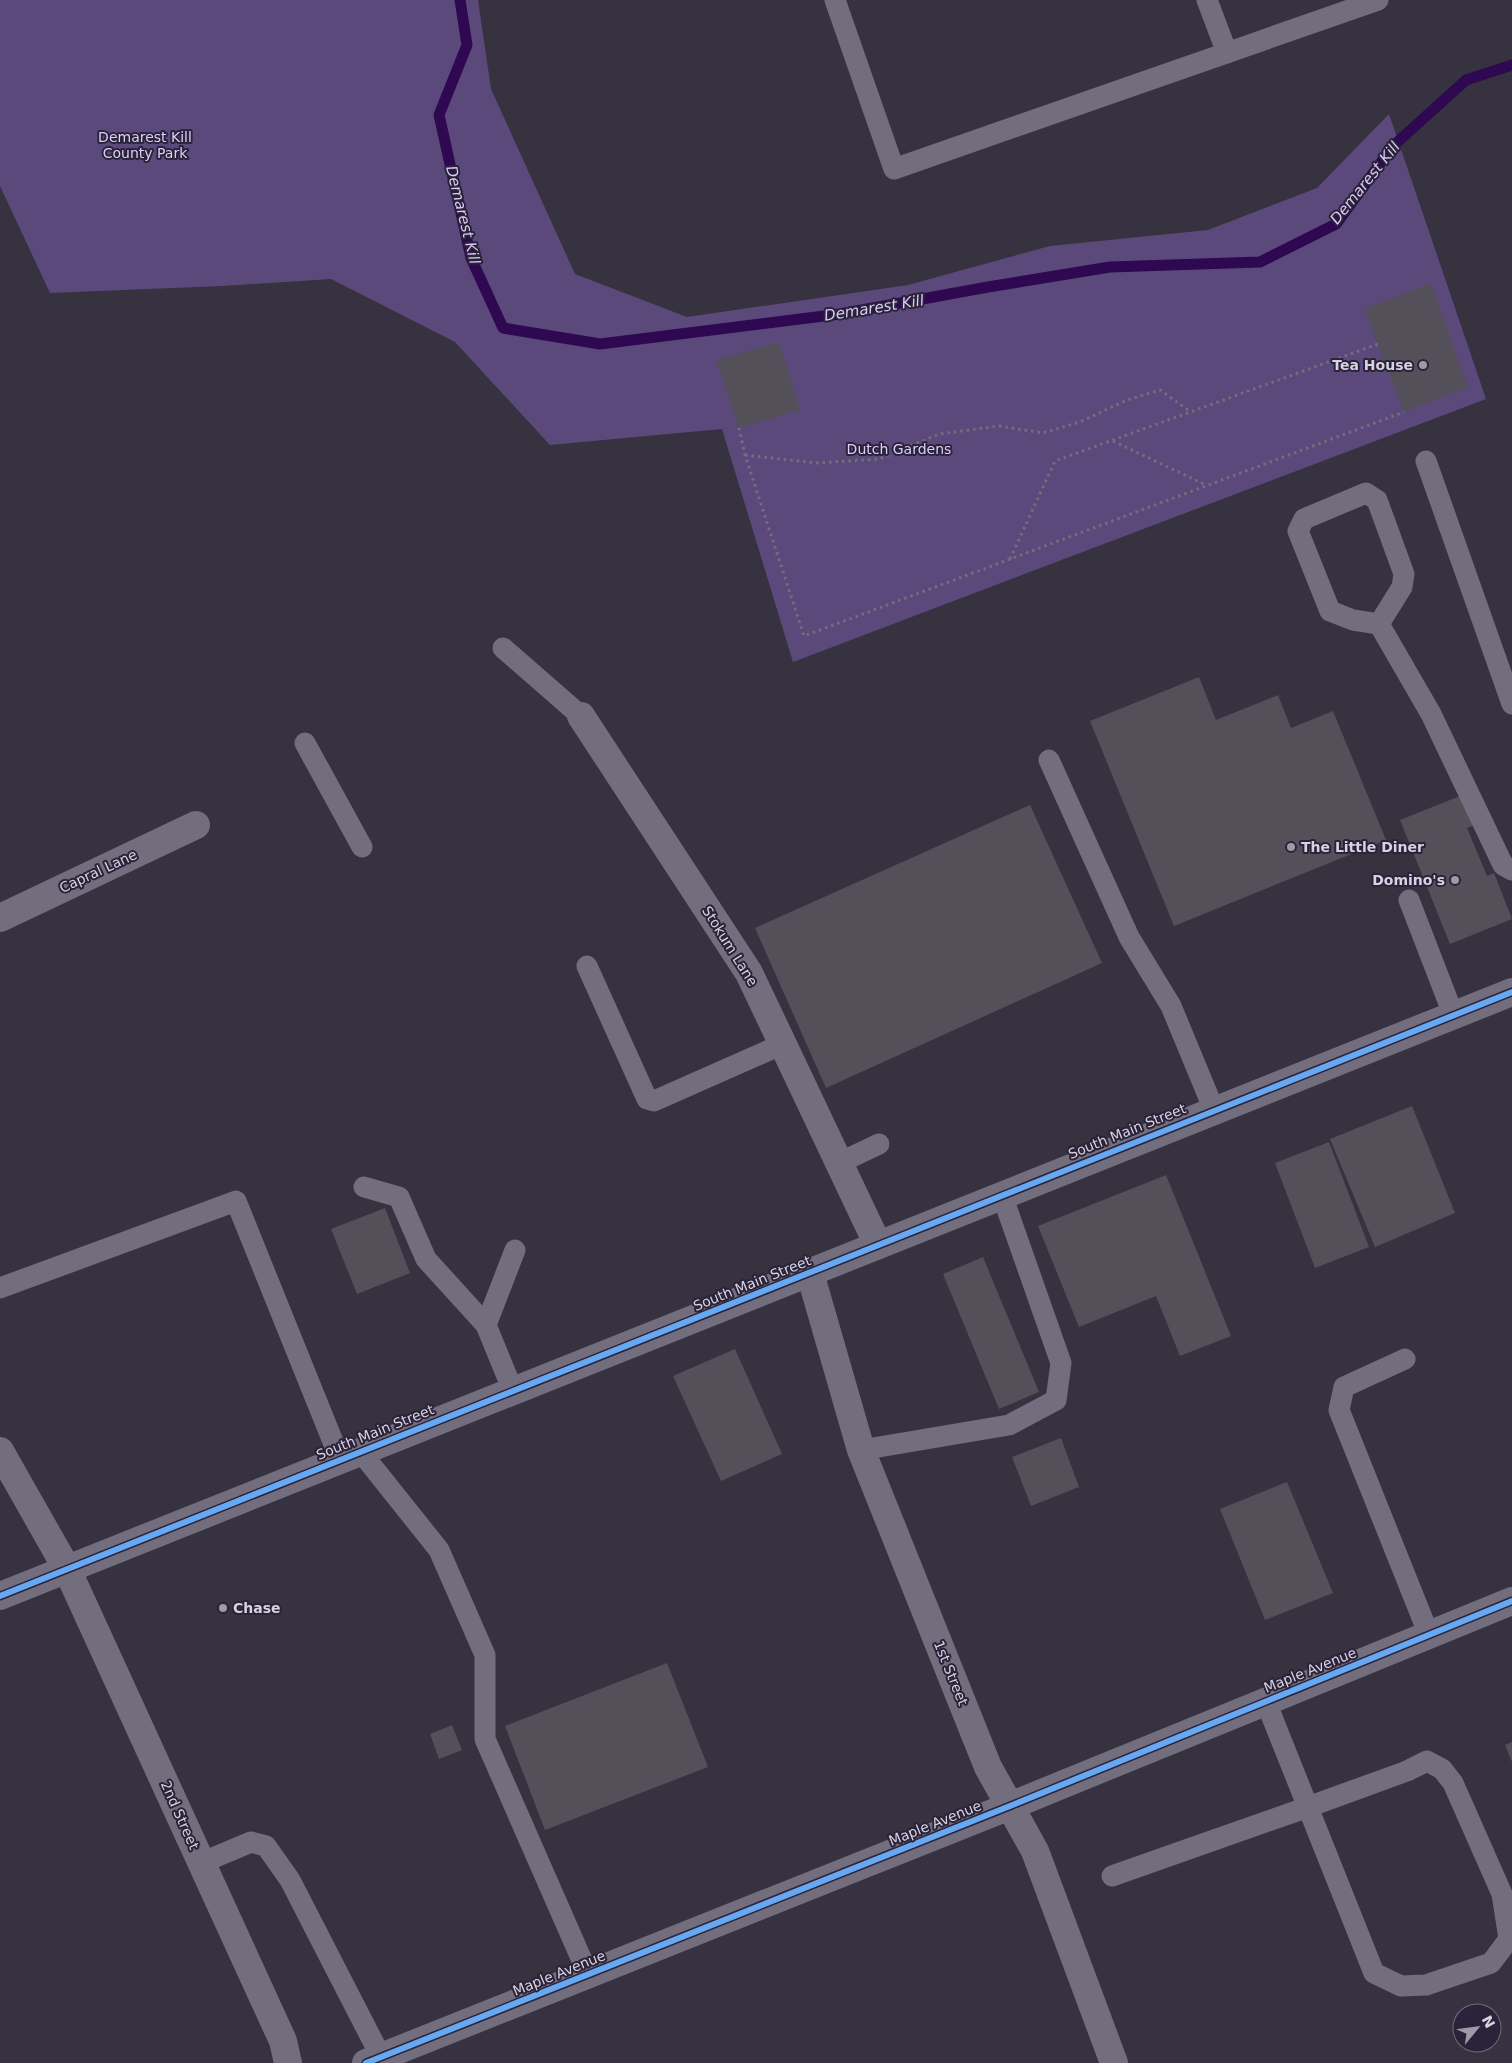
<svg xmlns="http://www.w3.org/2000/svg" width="1512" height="2063" font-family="'DejaVu Sans',sans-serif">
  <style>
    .green { fill: #5c497c }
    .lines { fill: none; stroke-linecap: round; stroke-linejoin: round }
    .stream { stroke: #2e0951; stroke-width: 11 }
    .building { fill: #53505a }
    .path { stroke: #726e7b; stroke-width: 3; stroke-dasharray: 2.5 4; stroke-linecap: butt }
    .service { stroke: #726e7e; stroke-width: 21 }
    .minor { stroke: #726e7e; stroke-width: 28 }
    .tertiary { stroke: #726e7e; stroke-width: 28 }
    .cycleway-casing { stroke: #2b2339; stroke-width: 9 }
    .cycleway { stroke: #66a8f1; stroke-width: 6 }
    .poi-dot { fill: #9f9aa8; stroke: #2b2339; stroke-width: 2 }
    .labels { text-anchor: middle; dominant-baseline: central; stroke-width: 4; stroke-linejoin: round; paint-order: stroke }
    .park-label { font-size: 14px; fill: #ddcffc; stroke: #2b2339 }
    .poi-label { font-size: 14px; font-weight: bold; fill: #d7d2e1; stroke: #2b2339; text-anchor: end }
    .street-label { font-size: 14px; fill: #d7d2e1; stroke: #2b2339 }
    .water-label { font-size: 15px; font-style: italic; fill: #dacbf8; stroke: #2b2339 }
  </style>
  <rect width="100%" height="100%" fill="#36323f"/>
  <polygon class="green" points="0,0 478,0 491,89 575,274 687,317 908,285 1050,246 1208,230 1317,188 1389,114 1486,399 793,662 722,429 550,445 455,342 331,279 221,286 50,293 0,186"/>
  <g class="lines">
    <polyline class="stream" points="460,0 467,45 439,115 471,258 503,328 600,344 840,314 988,287 1110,267 1260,262 1336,224 1393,146 1466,80 1512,65"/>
  </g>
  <g class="building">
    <polygon points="1431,283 1468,387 1404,412 1364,309"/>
    <polygon points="779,342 800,410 739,428 716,360"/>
    <polygon points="1199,677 1216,720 1278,695 1291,728 1333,711 1386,840 1174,926 1090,721"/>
    <polygon points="1465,794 1477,824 1467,828 1487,876 1494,873 1512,919 1450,944 1400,820"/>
    <polygon points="1030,805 1102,963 826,1088 755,928"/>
    <polygon points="1412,1106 1455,1213 1375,1247 1330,1139"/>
    <polygon points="1329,1142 1369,1247 1315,1268 1275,1163"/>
    <polygon points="1166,1175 1231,1336 1180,1356 1156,1296 1079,1327 1038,1226"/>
    <polygon points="385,1208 410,1273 357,1294 331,1229"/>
    <polygon points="983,1257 1039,1392 999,1409 943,1274"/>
    <polygon points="735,1349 782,1454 721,1481 673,1376"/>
    <polygon points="1061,1438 1079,1487 1031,1506 1012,1457"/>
    <polygon points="1287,1482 1333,1593 1265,1620 1220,1509"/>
    <polygon points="667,1663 708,1767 545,1830 505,1726"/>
    <polygon points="452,1725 462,1750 439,1759 430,1734"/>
    <polygon points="1512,1742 1512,1762 1505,1745"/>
  </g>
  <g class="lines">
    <g class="path">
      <polyline points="739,428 745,455 804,636 1404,412"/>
      <polyline points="1113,441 1206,485"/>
      <polyline points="745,455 816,463 879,459 939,434 999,426 1043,433 1080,422 1127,400 1160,390 1191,412"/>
      <polyline points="1010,559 1055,461 1378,344"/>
    </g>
    <g class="service">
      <polyline points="835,0 894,169 1378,0"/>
      <polyline points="1207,0 1227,53"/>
      <polyline points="1426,461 1512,704"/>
      <polygon points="1366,493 1377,500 1404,574 1402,587 1379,624 1353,620 1330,611 1298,531 1304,519"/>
      <polyline points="1379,624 1431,714 1503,865 1512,870"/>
      <polyline points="503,648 581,716"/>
      <polyline points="305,743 362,847"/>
      <polyline points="1049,760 1129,937 1171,1006 1214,1110"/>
      <polyline points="1409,900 1453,1014"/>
      <polyline points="587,966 647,1099 654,1101 783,1044"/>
      <polyline points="839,1163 879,1144"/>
      <polyline points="364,1187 399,1197 426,1259 486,1325"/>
      <polyline points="0,1288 236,1201 340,1459"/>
      <polyline points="1405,1359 1344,1387 1339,1410 1429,1635"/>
      <polyline points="513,1391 486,1325 515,1250"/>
      <polyline points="861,1450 1009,1425 1056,1400 1061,1363 1002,1195"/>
      <polyline points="360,1451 439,1550 485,1655 485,1739 588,1974"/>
      <polyline points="201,1863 251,1842 266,1846 290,1880 381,2057"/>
      <polyline points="1112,1876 1308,1807 1407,1771 1427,1761 1442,1769 1453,1783 1502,1894 1509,1939 1491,1963 1426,1985 1401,1986 1374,1973 1266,1702"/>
    </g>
    <g class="minor">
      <polyline points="581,716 749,973 878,1245"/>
      <polyline points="0,918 196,825"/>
      <polyline points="810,1273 861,1450 988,1767 1035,1851 1114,2063"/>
      <polyline points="0,1451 67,1569"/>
    </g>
    <g class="tertiary">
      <polyline points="67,1569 283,2041 288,2063"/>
      <polyline points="0,1596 1512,992"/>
      <polyline points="366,2063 1010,1806 1512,1601"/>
    </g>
    <g class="cycleway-casing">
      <g id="cycleway">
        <polyline points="0,1596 1512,992"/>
        <polyline points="366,2063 1010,1806 1512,1601"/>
      </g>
    </g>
    <use href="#cycleway" class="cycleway"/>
  </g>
  <g class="poi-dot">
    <circle cx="1423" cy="365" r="5"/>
    <circle cx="1291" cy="847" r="5"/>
    <circle cx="1455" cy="880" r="5"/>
    <circle cx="223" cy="1608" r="5"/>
  </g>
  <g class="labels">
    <g class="park-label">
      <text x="145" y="137">Demarest Kill<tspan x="145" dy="16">County Park</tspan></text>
      <text x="899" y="449">Dutch Gardens</text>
    </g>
    <g class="poi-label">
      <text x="1413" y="365">Tea House</text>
      <text x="1301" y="847" text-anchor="start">The Little Diner</text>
      <text x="1445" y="880">Domino's</text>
      <text x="233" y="1608" text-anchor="start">Chase</text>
    </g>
    <g class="street-label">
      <text transform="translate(98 871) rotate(-25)">Capral Lane</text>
      <text transform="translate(730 946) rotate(58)">Stokum Lane</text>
      <text transform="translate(1127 1131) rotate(-22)">South Main Street</text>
      <text transform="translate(752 1283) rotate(-22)">South Main Street</text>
      <text transform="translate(375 1432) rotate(-22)">South Main Street</text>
      <text transform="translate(1310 1670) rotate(-22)">Maple Avenue</text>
      <text transform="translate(951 1673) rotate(68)">1st Street</text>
      <text transform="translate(180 1815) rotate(66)">2nd Street</text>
      <text transform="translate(935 1823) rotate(-22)">Maple Avenue</text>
      <text transform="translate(559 1973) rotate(-22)">Maple Avenue</text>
    </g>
    <g class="water-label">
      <text transform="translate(1365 183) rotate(-51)">Demarest Kill</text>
      <text transform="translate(463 215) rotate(76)">Demarest Kill</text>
      <text transform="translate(874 308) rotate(-9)">Demarest Kill</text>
    </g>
  </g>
  <g transform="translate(1477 2028) rotate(61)"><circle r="24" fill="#2b2339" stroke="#70697c"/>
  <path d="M0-4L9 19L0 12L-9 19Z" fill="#9f9aa8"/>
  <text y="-8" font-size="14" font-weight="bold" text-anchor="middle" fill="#d7d2e1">N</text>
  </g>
</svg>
